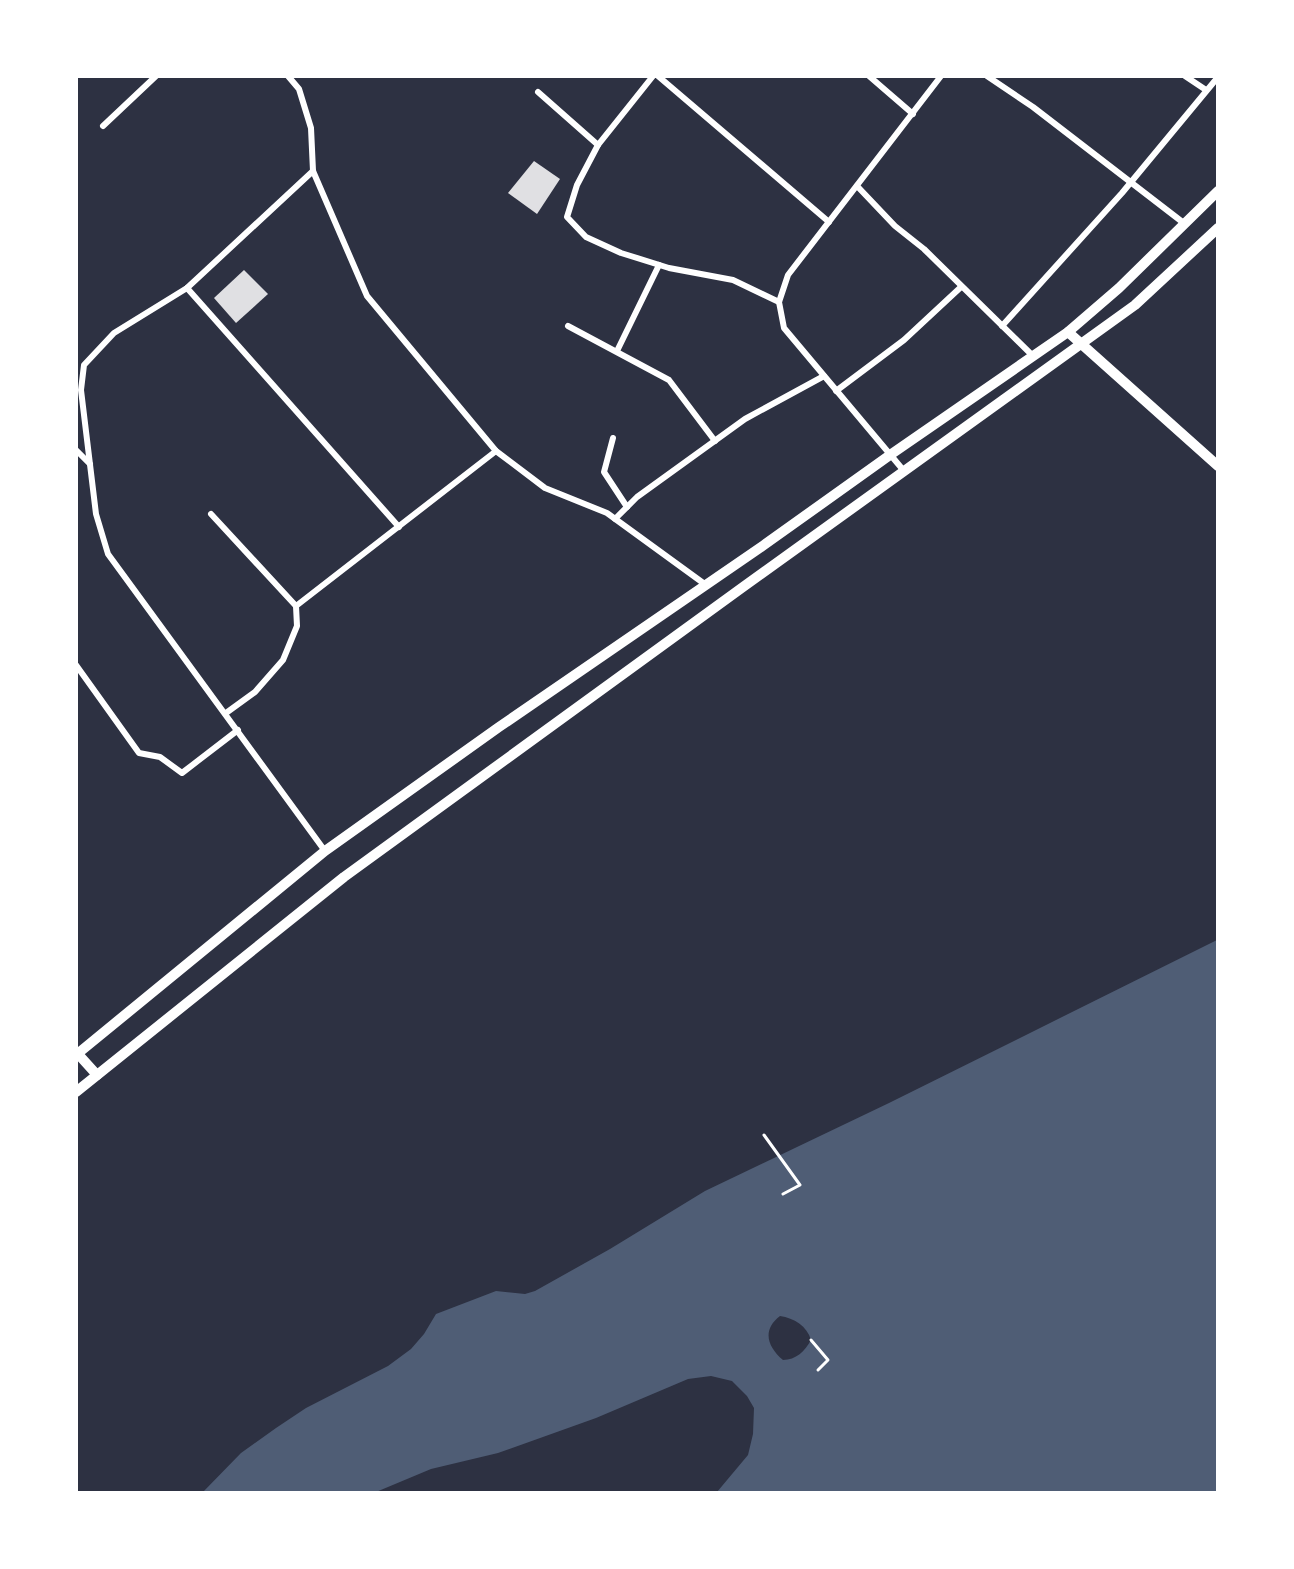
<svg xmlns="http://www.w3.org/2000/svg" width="1294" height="1569" font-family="Helvetica,sans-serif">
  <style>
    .water { fill: #4f5d75; fill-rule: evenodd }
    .building { fill: #e0e0e3 }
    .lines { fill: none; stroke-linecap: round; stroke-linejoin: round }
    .path { stroke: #fff; stroke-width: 3 }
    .minor { stroke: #fff; stroke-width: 6 }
    .tertiary { stroke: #fff; stroke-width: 10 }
  </style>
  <rect width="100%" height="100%" fill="#2d3142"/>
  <path class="water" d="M1217,940V1492H717L748,1455L753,1434L754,1408L747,1396L732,1381L711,1376L688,1379L596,1418L498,1453L431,1469L376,1492H203L241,1453L276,1428L306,1408L388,1366L411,1349L424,1334L436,1314L496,1291L525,1294L535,1291L610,1249L705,1191L889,1103ZM780,1316C794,1318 807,1326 811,1340C805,1351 796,1360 783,1360C767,1346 762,1330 780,1316Z"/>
  <g class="building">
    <polygon points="534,161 560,179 537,214 508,193"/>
    <polygon points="244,270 268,294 236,323 214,298"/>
  </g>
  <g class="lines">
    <g class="path">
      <polyline points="764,1135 800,1185 783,1194"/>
      <polyline points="811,1340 828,1360 818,1370"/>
    </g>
    <g class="minor">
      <polyline points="288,76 299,89 311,128 313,171 367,296 496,451 545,488 607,513 706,585"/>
      <polyline points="653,76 598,145 577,185 567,217 586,237 621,253 669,268 733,280 779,302"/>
      <polyline points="658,76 829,222"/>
      <polyline points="869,76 913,114"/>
      <polyline points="987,76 1033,107 1185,224"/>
      <polyline points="1185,76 1206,90"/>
      <polyline points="538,92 598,145"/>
      <polyline points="103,126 156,76"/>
      <polyline points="313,171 187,288 114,333 84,365 81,390 96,514 108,554 325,851"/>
      <polyline points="857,186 895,226 924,249 1033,356"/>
      <polyline points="187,288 399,527"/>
      <polyline points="568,326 669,380 715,441"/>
      <polyline points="1002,326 1122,193 1218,77"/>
      <polyline points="617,351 659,265"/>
      <polyline points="836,391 904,340 961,287"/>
      <polyline points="613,438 604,472 627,507"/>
      <polyline points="76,450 90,464"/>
      <polyline points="904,471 784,328 779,302 788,275 941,76"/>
      <polyline points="211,514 296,606"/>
      <polyline points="615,519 637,497 745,419 824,376"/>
      <polyline points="76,665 139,753 160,757 182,773 238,730"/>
      <polyline points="226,713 255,692 283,660 297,626 296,606 496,451"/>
    </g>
    <g class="tertiary">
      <polyline points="1068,332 1218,466"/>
      <polyline points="78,1054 97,1075"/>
      <polyline points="76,1055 325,851 499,727 764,545 890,455 1068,332 1119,288 1218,191"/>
      <polyline points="76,1092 344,877 743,587 1135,305 1218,228"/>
    </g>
  </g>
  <rect width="1294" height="1569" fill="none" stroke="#ffffff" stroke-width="156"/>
</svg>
